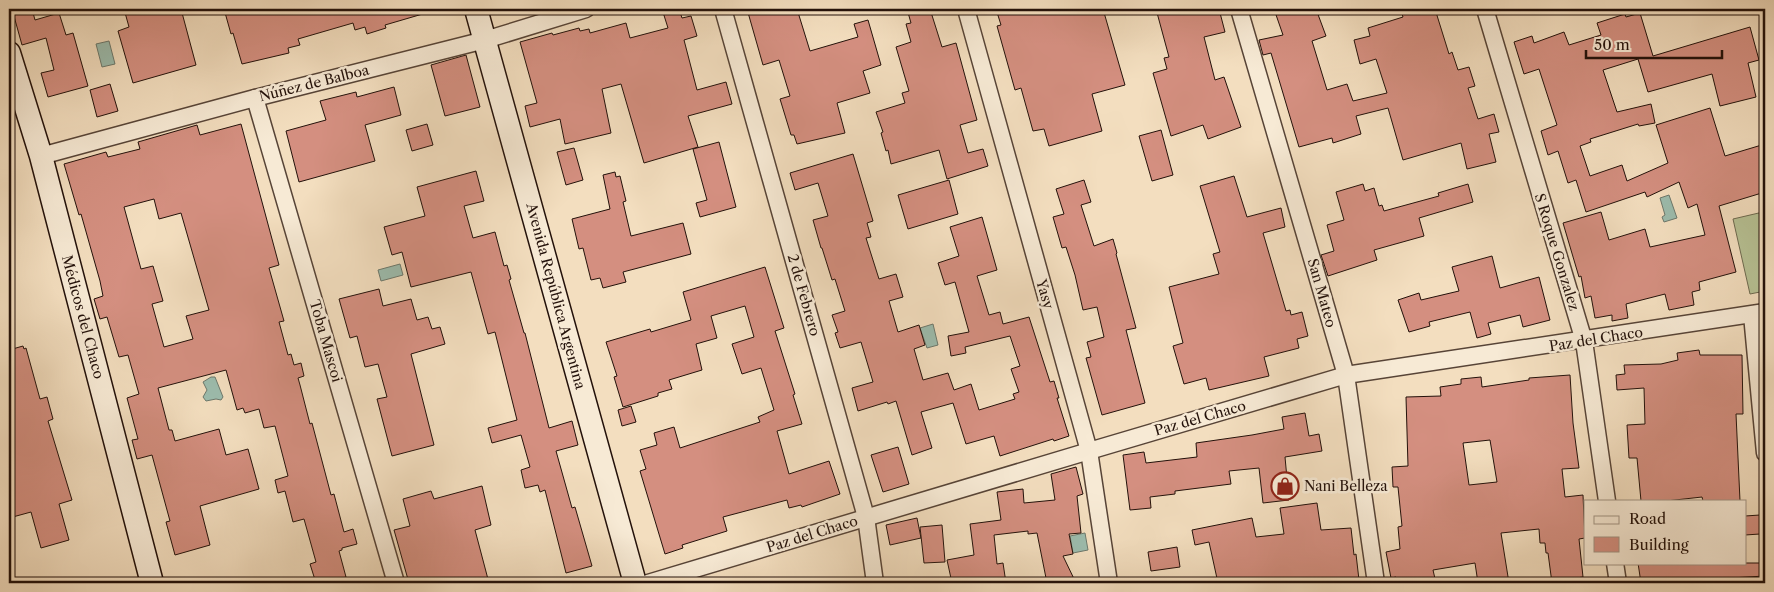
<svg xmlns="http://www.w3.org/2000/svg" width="1774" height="592" font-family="'Libre Caslon Text',serif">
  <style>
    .green { fill: #b7c295; stroke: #6d6a50 }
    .water { fill: #9cbcad; stroke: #6c786c }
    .building { fill: #d48f80; stroke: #23110a; fill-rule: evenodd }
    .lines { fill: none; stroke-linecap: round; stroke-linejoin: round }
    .minor-casing { stroke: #574437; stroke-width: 19 }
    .secondary-casing { stroke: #23110a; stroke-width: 25 }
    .minor { stroke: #f7ead5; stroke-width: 16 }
    .secondary { stroke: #f7ead5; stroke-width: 22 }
    .labels { text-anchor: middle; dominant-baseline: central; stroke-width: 5; stroke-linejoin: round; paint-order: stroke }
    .street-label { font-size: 14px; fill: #23110a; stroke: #f7ead5 }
    .poi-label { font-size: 14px; fill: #23110a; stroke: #f7ead5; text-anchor: start }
  </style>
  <rect width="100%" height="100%" fill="#f3debf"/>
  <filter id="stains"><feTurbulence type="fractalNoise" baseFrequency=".004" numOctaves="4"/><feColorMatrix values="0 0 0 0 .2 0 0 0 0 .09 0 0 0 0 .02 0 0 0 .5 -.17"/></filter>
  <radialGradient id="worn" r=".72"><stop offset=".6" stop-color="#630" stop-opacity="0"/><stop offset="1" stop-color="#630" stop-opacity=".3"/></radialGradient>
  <polygon class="green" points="1763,212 1765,220 1765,291 1750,294 1733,219"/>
  <g class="water">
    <polygon points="109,41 115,64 102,67 96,44"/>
    <polygon points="1669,195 1677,218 1664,222 1662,217 1665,215 1660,198"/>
    <polygon points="400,264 403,275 381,281 378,270"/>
    <polygon points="933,324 938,345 927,348 920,328"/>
    <polygon points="211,377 215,377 223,397 221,400 216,399 206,401 203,397 207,390 203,382"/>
    <polygon points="1085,533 1088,550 1073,553 1070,536"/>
  </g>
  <g class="building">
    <polygon points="12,9 32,9 35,20 59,13 66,35 73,33 88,86 48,97 41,73 54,70 46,38 22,45"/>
    <polygon points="124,9 181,9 196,65 133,83 118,31 129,27"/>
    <polygon points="224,9 426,9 426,13 385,25 386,28 367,34 365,27 355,30 353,23 298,39 300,45 288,48 289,53 242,64 233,33 231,34"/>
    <polygon points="662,9 679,9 682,18 691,16 697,36 684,40 697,90 726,82 732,104 688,116 698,147 644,163 621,84 602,89 611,133 565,144 560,119 530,127 525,106 537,103 520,42 552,33 553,35 579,28 580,31 589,29 590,33 626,23 630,38 668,28"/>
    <polygon points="747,9 797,9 810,51 858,37 854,24 868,20 881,65 863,71 870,93 837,103 845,133 797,144 794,135 791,135 780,99 790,96 779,60 763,65"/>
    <polygon points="907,9 930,9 942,47 956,43 977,120 960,125 968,153 983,149 988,166 947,179 939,150 891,164 888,150 886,151 881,133 883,132 876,112 905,103 902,93 909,91 896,47 911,42 906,24 911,23"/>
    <polygon points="996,9 1103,9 1125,85 1092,94 1102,131 1049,146 1044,129 1033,131 1021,88 1015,90 997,26 1001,25"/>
    <polygon points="1156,9 1219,9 1225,32 1204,37 1215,80 1224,77 1241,127 1208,139 1203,125 1171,136 1153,73 1167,69 1164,58 1169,57"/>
    <polygon points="1274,9 1316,9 1326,36 1312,41 1327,90 1347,84 1353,101 1387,93 1376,59 1360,64 1354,40 1370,36 1368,28 1403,17 1401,11 1409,9 1435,9 1449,54 1452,52 1458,70 1469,67 1475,86 1468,88 1478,119 1494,114 1499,132 1489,134 1496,162 1467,169 1461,143 1403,160 1388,108 1356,116 1361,134 1333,143 1332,138 1299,147 1271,53 1263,55 1259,40 1283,35"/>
    <polygon points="1640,13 1653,56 1750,27 1759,60 1748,63 1756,97 1720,106 1712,74 1648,92 1638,59 1603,70 1617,112 1651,104 1655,123 1639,126 1638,124 1590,139 1591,142 1580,146 1590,176 1622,165 1627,181 1668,163 1656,125 1710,108 1725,156 1765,144 1765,192 1719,206 1736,272 1699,282 1700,290 1692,292 1694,305 1669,310 1665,294 1626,304 1628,318 1612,321 1612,315 1595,318 1591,296 1585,298 1581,276 1579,277 1563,223 1601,212 1609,240 1645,229 1650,247 1705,235 1697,204 1688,208 1679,182 1647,197 1645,192 1586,212 1576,180 1568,183 1558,151 1548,155 1541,131 1557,125 1539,69 1524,74 1514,42 1532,36 1534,43 1564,32 1569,45 1601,35 1597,23 1625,14 1626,17"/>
    <polygon points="466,55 480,107 445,116 431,65"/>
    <polygon points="110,84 118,111 97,117 90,90"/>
    <polygon points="394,87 401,115 365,125 375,161 299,182 286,131 326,120 320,101 356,92 357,97"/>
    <path d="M241,124L279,265L269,268L284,321L279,322L288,355L291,354L294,365L301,363L304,376L298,378L300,385L310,424L312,423L331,495L334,494L344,532L353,529L357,544L342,548V550L339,551L346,577L323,583H316L310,564L316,562L304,519L293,522L285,491L278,493L275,480L288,476L275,426L264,428L259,409L245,413L243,408L237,410L226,370L158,388L169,430H172L175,441L219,429L226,455L248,449L259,489L200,506L210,545L175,555L166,522L170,521L152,455L137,459L132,440L138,439L127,398L139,394L128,355L119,357L107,317L100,319L94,299L103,296L100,281L81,214L79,215L64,164L106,152L108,157L140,149L138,142L197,125L200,135ZM154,199L159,219L181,213L209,310L186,316L193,339L164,347L152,304L163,301L153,266L141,269L124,207Z"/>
    <polygon points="427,124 433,145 412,151 406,130"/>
    <polygon points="1161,130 1173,175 1152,181 1139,136"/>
    <polygon points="719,142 736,207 700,217 696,203 707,200 693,149"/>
    <polygon points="574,148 583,180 566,185 557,152"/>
    <polygon points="853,154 873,221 867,223 871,237 866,238 879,279 896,274 903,297 889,301 898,332 919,325 925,345 914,349 923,380 948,373 954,390 971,384 979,410 1015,399 1013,394 1019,392 1011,369 1020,366 1010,336 965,347 966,353 951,356 948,336 969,332 955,282 945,285 938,263 959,256 950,227 982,217 997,270 977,276 989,315 1000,312 1003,324 1029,317 1050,382 1054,381 1059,398 1057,398 1069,436 1054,441 1053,439 1000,456 994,436 966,444 953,403 921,412 932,448 912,455 896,401 888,404 887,402 858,411 852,388 873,382 861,342 840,348 835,333 838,332 832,315 845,311 835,279 832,280 822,248 821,248 813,220 828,216 818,183 795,190 790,173"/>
    <polygon points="476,171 484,201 464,206 473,238 495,232 504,266 507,265 511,279 509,280 524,333 525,333 549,428 572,421 578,445 556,451 572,508 575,507 592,566 566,573 545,490 540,492 538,485 525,488 521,470 530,467 521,435 492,443 488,428 517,420 495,332 488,334 471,272 411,287 402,252 392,255 384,227 425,216 417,187"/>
    <polygon points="615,172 616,177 620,176 626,201 623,202 631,236 683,223 691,254 623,272 626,282 603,288 600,278 591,280 583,248 579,249 572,219 610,209 603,175"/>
    <polygon points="1234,176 1247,217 1281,208 1285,227 1263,233 1286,311 1290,310 1291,315 1302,312 1308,336 1297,339 1299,348 1264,357 1269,376 1209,390 1206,378 1184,384 1173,346 1183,343 1169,287 1219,274 1213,254 1220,252 1200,186"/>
    <polygon points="949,180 958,214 908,229 898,195"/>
    <polygon points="1084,180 1091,202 1081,205 1094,246 1113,239 1117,253 1116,254 1136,328 1126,330 1145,403 1102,415 1086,358 1091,357 1087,342 1104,337 1097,307 1083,310 1075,275 1066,247 1062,248 1053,217 1064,214 1056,189"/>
    <polygon points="1363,184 1365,191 1374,188 1379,206 1382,205 1384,211 1439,196 1438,193 1468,184 1473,202 1419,218 1424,236 1374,250 1377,260 1328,276 1321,255 1334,251 1327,225 1344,220 1336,192"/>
    <polygon points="1492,256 1500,288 1539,277 1550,320 1523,327 1520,315 1488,323 1491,334 1477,338 1470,312 1429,322 1430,326 1409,332 1398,300 1419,293 1421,300 1459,291 1452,267"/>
    <polygon points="765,267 784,328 775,331 795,394 793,395 802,424 777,431 789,474 829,461 840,494 802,507 801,505 789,508 787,500 723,517 727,531 682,545 683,548 665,554 640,471 646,469 640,450 657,445 654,433 674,427 680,448 760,422 758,417 774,410 761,368 742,374 732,344 754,337 745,306 711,316 717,338 696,344 702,370 669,380 672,389 658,393 658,396 623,407 614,377 617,376 606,342 650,329 651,332 691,320 683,292"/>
    <polygon points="379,289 383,306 411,299 417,320 428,317 432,329 440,327 445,344 411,354 434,445 392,456 377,399 387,397 378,364 365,367 357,336 350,338 339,299"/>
    <polygon points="23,346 24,349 26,348 40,399 47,397 53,419 48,421 72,500 59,504 69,540 41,548 31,512 9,518 9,350"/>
    <polygon points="1699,350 1700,355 1742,355 1743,414 1736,414 1740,501 1703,501 1702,497 1666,501 1641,501 1637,458 1629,458 1627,425 1645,424 1644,388 1617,390 1616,375 1625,374 1624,365 1661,364 1678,360 1677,353"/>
    <path d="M1570,375L1573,423L1579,468L1562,469L1565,497L1583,495L1585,538L1579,539L1583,577L1576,578L1577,583H1552L1548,553H1546L1545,543H1540L1539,529L1501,533L1509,583H1478L1475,563L1433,570L1436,583H1397L1396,577L1391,578L1386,552L1400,549L1398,527L1402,526L1398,487H1393L1392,467L1408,466L1406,397L1441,396L1440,387L1461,384V379L1481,377L1482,387L1529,380V378ZM1490,440L1497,482L1469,485L1463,443Z"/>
    <polygon points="631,406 636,422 622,426 618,410"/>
    <polygon points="1305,413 1309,436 1319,434 1322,451 1285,457 1289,500 1263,503 1259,468 1229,471 1231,484 1175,491 1175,494 1150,497 1151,508 1130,510 1123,455 1144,452 1146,463 1197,457 1196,443 1252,435 1284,429 1282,417"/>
    <polygon points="898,447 909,484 883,492 871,455"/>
    <polygon points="1076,467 1083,494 1077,496 1081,533 1069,534 1073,554 1063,556 1076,583 1047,583 1037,533 1028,534 1028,531 994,535 997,564 1003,563 1006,583 952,583 947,560 974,555 970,524 1001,520 997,492 1023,489 1024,503 1055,500 1051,474"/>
    <polygon points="482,486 491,525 475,530 489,583 409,583 394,530 410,526 403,499 431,491 434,499"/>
    <polygon points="1317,503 1321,530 1351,528 1354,555 1356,554 1359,580 1328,583 1218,583 1209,542 1195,545 1192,530 1252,518 1256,537 1284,534 1280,508"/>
    <polygon points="1760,515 1760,534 1745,535 1745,516"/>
    <polygon points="917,518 921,538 890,545 886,525"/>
    <polygon points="942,525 945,562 924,563 920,527"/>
    <polygon points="1177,547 1180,567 1151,571 1148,552"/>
    <polygon points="1638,563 1765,563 1765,576 1730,578 1731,583 1641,583"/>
  </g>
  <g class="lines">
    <g class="minor-casing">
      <g id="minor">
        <polyline points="723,9 866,517 875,583"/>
        <polyline points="966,9 1089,451 1109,583"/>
        <polyline points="1239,9 1346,375 1376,583"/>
        <polyline points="1485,9 1584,341 1607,501"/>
        <polyline points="255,98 396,583"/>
        <polyline points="41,156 255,98 485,40 586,9"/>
        <polyline points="1752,315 1765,453"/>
        <polyline points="1615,563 1618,583"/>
        <polyline points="648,583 1089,451 1346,375 1765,312"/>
      </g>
    </g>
    <g class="secondary-casing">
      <g id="secondary">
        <polyline points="476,9 635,583"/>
        <polyline points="9,53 41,156 152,583"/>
      </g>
    </g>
    <use href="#minor" class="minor"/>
    <use href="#secondary" class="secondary"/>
  </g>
  <defs>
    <g id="shop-ring" transform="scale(1.4375)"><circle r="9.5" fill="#f7ead5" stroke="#8f2418" stroke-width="1.5"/><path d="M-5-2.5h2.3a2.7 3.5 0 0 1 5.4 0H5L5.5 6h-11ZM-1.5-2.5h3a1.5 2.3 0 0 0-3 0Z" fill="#8f2418"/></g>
  </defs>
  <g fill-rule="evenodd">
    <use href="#shop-ring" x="1285" y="486"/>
  </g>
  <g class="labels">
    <g class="street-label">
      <text transform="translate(314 83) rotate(-14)">Núñez de Balboa</text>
      <text transform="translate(1557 252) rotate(73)">S Roque Gonzalez</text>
      <text transform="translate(1322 293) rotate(74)">San Mateo</text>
      <text transform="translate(1045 294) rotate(74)">Yasy</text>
      <text transform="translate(804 295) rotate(74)">2 de Febrero</text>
      <text transform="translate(556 296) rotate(75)">Avenida República Argentina</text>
      <text transform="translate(83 317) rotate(75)">Médicos del Chaco</text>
      <text transform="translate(1596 339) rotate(-9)">Paz del Chaco</text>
      <text transform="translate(326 341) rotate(74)">Toba Mascoi</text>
      <text transform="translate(1200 418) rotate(-16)">Paz del Chaco</text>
      <text transform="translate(812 534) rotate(-17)">Paz del Chaco</text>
    </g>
    <g class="poi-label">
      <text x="1304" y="486">Nani Belleza</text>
    </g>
  </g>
  <rect width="1774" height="592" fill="none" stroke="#f3debf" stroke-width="30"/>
  <rect x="10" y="10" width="1754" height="572" fill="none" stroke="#23110a" stroke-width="2.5"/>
  <rect x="15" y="15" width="1744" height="562" fill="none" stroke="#23110a"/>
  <rect x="1584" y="500" width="162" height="65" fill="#f7ead5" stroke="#a29384"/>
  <rect x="1594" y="516" width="25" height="8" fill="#f7ead5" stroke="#a29384"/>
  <text x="1629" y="524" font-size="15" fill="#23110a">Road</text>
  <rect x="1594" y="537" width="25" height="15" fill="#d48f80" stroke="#a29384"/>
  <text x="1629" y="550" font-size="15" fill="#23110a">Building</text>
  <path d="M1586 50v8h136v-8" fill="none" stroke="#23110a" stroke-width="2.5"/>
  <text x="1594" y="50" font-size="15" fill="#23110a" stroke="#f7ead5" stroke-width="4" paint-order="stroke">50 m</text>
  <rect width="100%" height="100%" filter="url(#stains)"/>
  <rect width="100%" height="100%" fill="url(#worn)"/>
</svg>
